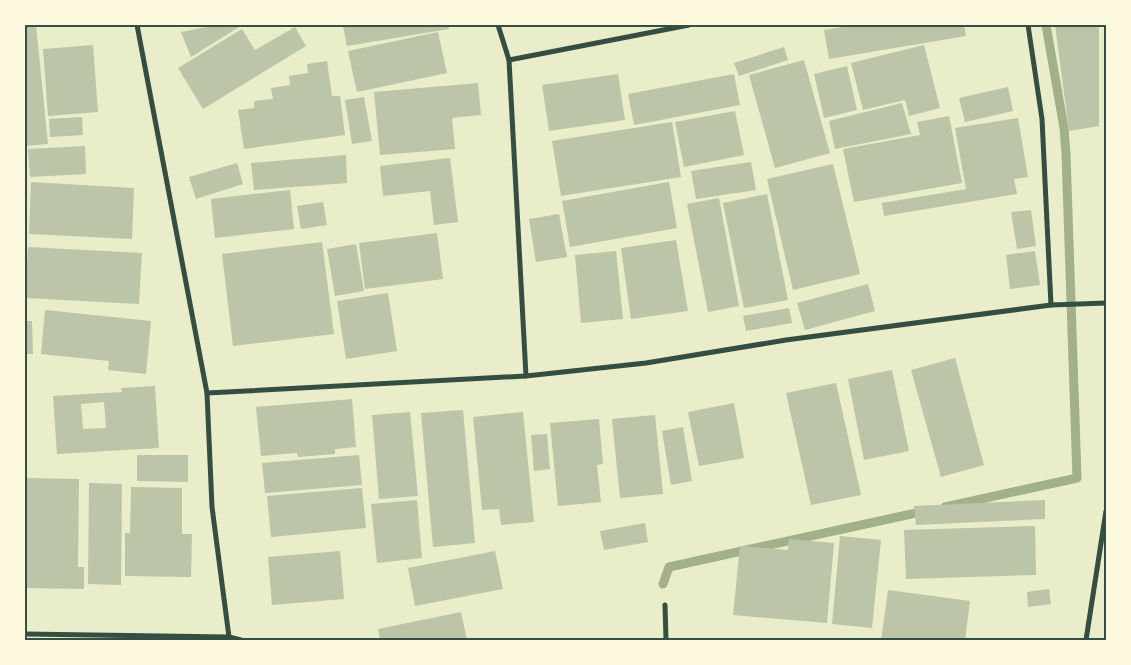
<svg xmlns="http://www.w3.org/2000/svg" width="1131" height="665" font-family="Signika,sans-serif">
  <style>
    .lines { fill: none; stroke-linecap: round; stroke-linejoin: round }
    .stream { stroke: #a3b18a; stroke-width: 9 }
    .building { fill: #bcc5a7; fill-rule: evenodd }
    .minor { stroke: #344e41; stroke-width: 5 }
    .neatline { fill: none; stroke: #344e41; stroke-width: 2 }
  </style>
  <rect width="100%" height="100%" fill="#e9edc9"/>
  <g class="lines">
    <g class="stream">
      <polyline points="945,507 1077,478 1066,154 1064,128 1046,25"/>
      <polyline points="663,584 669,567 925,511"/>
    </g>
  </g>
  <g class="building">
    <polygon points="25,25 36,25 48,144 25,146"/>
    <polygon points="217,25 239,25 239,27 191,57 181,32"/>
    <polygon points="352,25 448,25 449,29 347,46 343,26"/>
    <polygon points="855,25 964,25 966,36 829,59 824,30"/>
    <polygon points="1055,25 1099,25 1099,126 1069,131"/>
    <polygon points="295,27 306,46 203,109 178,68 242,29 255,50"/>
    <polygon points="438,32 447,73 357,92 348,51"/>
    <polygon points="93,45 98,112 48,116 43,49"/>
    <polygon points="924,45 940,108 909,116 905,100 863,110 851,63"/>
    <polygon points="784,47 788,60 739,76 734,63"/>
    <polygon points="804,60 830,153 775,168 749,75"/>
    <polygon points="327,61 332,96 340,96 345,135 244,149 238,110 254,108 254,101 273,99 271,88 290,85 289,76 308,73 307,64"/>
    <polygon points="847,66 857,110 824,118 814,74"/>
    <polygon points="618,74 625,120 549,131 542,85"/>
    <polygon points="734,74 740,105 634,125 628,94"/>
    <polygon points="478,83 481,115 452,118 455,149 380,155 374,92"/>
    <polygon points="1008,87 1013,111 965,122 959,98"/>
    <polygon points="364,97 372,141 352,144 345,100"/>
    <polygon points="902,103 911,134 835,149 829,121"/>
    <polygon points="735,111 744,155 684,167 675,122"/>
    <polygon points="949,116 962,183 854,202 843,149 920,135 917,122"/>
    <polygon points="82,117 83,135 50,137 49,119"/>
    <polygon points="1018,118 1028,177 1014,179 1017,194 884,216 882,203 966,189 955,128"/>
    <polygon points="672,122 681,177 561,196 552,141"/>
    <polygon points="85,146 86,174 30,177 28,149"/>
    <polygon points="346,155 347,183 254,190 251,163"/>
    <polygon points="450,158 458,222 434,225 430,191 383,196 380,166"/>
    <polygon points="751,162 756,190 696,199 691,171"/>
    <polygon points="237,163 243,184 196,199 189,177"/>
    <polygon points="833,164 860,274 793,290 767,179"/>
    <polygon points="31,182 134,188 132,239 29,234"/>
    <polygon points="669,182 677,228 570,247 562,201"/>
    <polygon points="290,190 294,229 215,238 211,199"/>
    <polygon points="767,194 788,300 744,308 723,203"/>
    <polygon points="719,198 739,306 708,312 687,204"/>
    <polygon points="323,202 327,225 301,229 297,206"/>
    <polygon points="1031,210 1036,246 1017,249 1011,212"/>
    <polygon points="559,214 567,257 536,262 529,219"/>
    <polygon points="437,233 443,279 365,289 359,243"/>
    <polygon points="676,240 688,311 631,319 621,248"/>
    <polygon points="322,242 334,334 233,346 222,254"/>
    <polygon points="356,244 364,291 335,296 327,249"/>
    <polygon points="28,247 142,253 139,304 25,298"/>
    <polygon points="616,251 623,319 581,323 575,255"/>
    <polygon points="1035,251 1040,285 1010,289 1006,255"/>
    <polygon points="868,284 875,311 805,330 797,303"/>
    <polygon points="388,293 397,351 346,359 337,301"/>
    <polygon points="789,308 792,323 746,331 743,316"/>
    <polygon points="45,310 151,321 146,374 108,370 109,361 41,354"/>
    <polygon points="25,321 32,321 33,354 25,354"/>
    <polygon points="955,358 984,465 941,477 911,370"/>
    <polygon points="892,370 909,451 864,460 848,379"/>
    <polygon points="836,383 861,495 811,505 786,393"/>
    <path d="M155,386L159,448L57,454L53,396L122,392L121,388ZM104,402L106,428L83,429L81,404Z"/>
    <polygon points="352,399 356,447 335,449 335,454 298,457 297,453 261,456 256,407"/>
    <polygon points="734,403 744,458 699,466 688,412"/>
    <polygon points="463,410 475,543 433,547 421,413"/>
    <polygon points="410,412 418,496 379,499 372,415"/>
    <polygon points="523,412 534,522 501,525 499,509 482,510 473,417"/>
    <polygon points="655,415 663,494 620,498 612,419"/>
    <polygon points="599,419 603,464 597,465 601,502 558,506 550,423"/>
    <polygon points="683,427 692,481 671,485 662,431"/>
    <polygon points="547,434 550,469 534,471 531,435"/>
    <polygon points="137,455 188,455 188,482 137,481"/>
    <polygon points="359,455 362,485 265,493 262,463"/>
    <polygon points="27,478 79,479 78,567 84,567 84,589 26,588"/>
    <polygon points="89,483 122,484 121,585 88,584"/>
    <polygon points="131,487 182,488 182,534 192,534 191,577 125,576 125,533 130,533"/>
    <polygon points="362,488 366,528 271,537 267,496"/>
    <polygon points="417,500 422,558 377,563 371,504"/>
    <polygon points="1045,500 1045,519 916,525 914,506"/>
    <polygon points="645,523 648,542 604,550 600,531"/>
    <polygon points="1035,526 1036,575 906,579 904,530"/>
    <polygon points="840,536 881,540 872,628 832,624"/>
    <polygon points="789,539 834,543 827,623 733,615 740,546 788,550"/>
    <polygon points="340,551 344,599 272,605 268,557"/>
    <polygon points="495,551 503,589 415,606 408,568"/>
    <polygon points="1049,589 1051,604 1028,607 1027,592"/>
    <polygon points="888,590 970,601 965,640 881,640"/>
    <polygon points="461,612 467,640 380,640 378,629"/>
  </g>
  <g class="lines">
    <g class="minor">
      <polyline points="137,25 207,393 212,507 229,637"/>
      <polyline points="498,25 509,60 526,376"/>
      <polyline points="1028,25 1042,119 1051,305"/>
      <polyline points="509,60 689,25"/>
      <polyline points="207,393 526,376 646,363 786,340 1051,305 1106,303"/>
      <polyline points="665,605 666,640"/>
      <polyline points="25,634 229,637 241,640"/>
      <polyline points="1086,640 1106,511"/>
    </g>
  </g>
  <rect width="1131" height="665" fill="none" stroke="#fefae0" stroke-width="52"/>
  <rect x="26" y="26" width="1079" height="613" class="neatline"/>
</svg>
